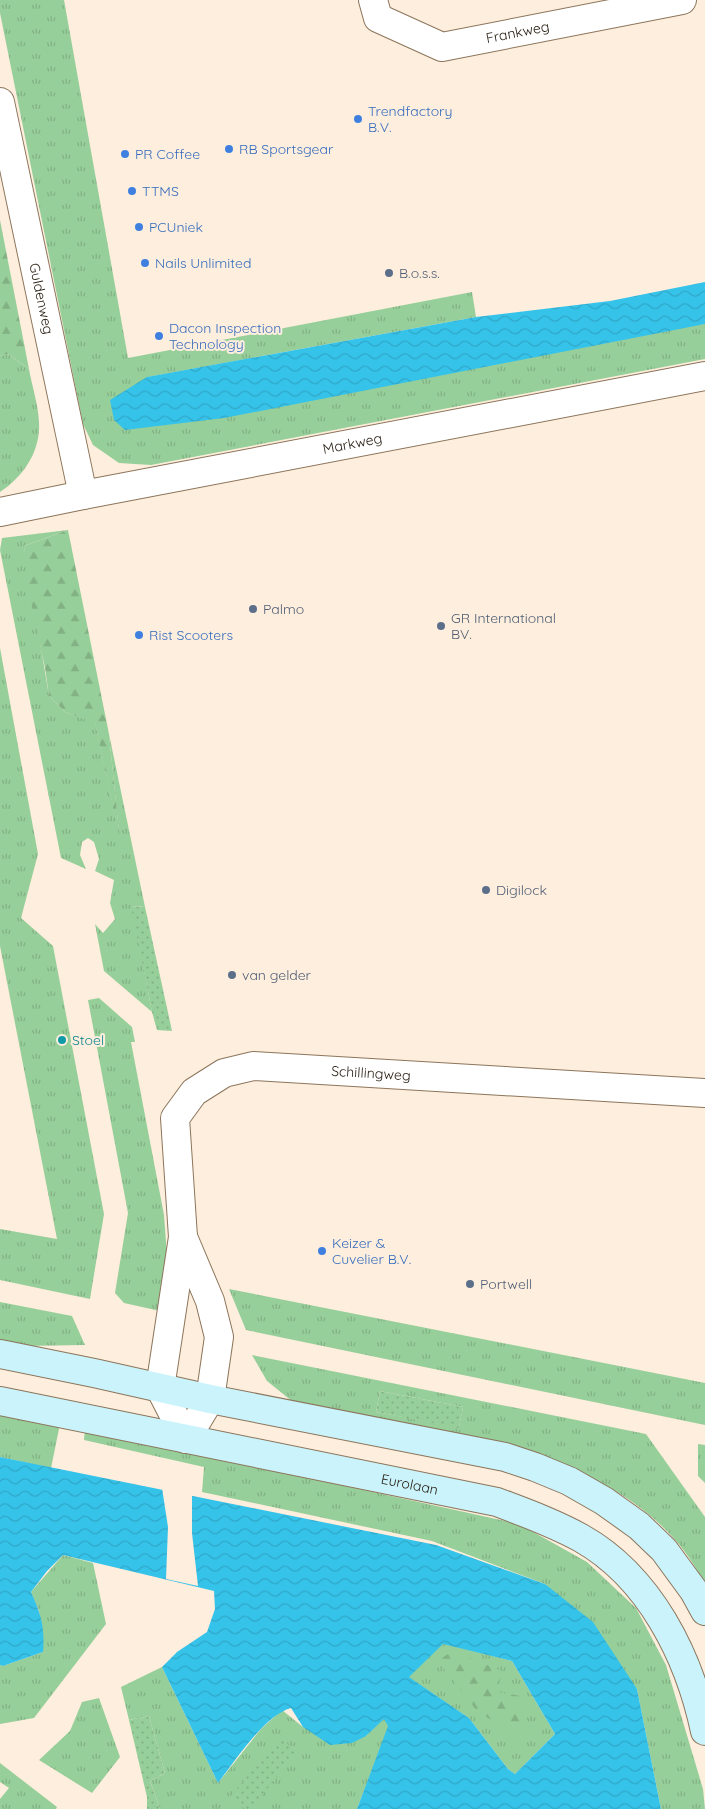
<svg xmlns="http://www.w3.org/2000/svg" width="705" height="1809" font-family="Quicksand,sans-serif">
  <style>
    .grass { fill: url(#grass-tufts); fill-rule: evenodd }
    .forest { fill: url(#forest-firs) }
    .park { fill: url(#park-dots) }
    .water { fill: url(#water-waves); fill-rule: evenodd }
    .pier { fill: #feeedd }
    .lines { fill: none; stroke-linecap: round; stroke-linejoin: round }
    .minor-casing { stroke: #8c755b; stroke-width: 30 }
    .secondary-casing { stroke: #8c755b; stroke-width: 30 }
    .minor { stroke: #fff; stroke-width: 28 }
    .secondary { stroke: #caf3fb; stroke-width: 28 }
    .shop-dot { fill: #3f7fe0; stroke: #feeedd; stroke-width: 2 }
    .service-dot { fill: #5c6f8a; stroke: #feeedd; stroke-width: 2 }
    .culture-dot { fill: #0f9aa8; stroke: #feeedd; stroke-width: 2 }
    .labels { text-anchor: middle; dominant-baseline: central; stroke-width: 4; stroke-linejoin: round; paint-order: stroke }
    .street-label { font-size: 14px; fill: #2b2217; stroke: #feeedd }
    .shop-label { font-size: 14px; fill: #366cbe; stroke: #feeedd; text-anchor: start }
    .service-label { font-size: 14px; fill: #4e5e75; stroke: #feeedd; text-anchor: start }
    .culture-label { font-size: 14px; fill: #0d838f; stroke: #feeedd; text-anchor: start }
  </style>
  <defs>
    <pattern id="grass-tufts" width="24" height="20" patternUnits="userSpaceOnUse" patternTransform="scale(1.25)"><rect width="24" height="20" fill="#97cf9a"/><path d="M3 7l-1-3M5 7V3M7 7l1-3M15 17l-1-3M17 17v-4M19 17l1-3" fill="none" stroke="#82b184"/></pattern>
    <pattern id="forest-firs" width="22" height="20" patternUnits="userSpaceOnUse" patternTransform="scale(1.25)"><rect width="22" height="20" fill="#97cf9a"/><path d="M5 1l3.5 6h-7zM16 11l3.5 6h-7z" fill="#82b184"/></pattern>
    <pattern id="park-dots" width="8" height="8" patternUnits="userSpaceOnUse" patternTransform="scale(1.25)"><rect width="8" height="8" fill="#97cf9a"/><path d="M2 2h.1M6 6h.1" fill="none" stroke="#82b184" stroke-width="1.8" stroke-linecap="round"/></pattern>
    <pattern id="water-waves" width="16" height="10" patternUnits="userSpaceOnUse" patternTransform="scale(1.25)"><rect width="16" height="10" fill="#36c3ea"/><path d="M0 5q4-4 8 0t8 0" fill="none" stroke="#30a7c8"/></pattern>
  </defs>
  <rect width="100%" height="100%" fill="#feeedd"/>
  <g class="grass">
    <polygon points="0,0 64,0 128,358 472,292 476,317 148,377 705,324 705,359 151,465 119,463 93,445 83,424 0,13"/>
    <path d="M8,354L29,369C32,386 38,404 39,422C41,451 23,477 0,492V356Z"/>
    <polygon points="68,530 24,546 49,696 65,712 95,722 119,833 109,734 145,907 132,906 152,1012 104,971 95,924 103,933 115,919 110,903 114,880 95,871 99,859 94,842 88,838 82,842 80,855 86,869 61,858 0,550 2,538"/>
    <polygon points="0,648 38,854 21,918 53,946 104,1214 90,1299 0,1280 0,1229 57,1239 0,946"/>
    <polygon points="99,998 132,1027 135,1042 131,1042 164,1215 167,1256 160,1311 124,1303 115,1293 128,1213 88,1000"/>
    <polygon points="229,1289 705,1383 705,1425 246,1330"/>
    <polygon points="0,1302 72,1316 85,1345 23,1346 0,1342"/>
    <path d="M252,1355L646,1434L705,1517V1585C676,1525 624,1491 565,1465L293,1402L267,1381ZM380,1391L463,1407L459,1427L376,1412Z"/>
    <polygon points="0,1412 60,1424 51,1468 0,1457"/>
    <polygon points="85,1429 519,1524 587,1562 636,1608 666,1665 703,1789 705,1809 661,1809 637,1689 545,1584 432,1541 202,1492 204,1467 84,1440"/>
    <polygon points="698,1444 705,1445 705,1483 698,1476"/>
    <polygon points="63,1555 93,1563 106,1624 34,1718 0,1724 0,1665 3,1666 43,1652 39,1611 31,1592"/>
    <polygon points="443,1643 512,1661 555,1734 515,1774 508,1769 469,1718 408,1677"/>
    <polygon points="162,1667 218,1783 261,1729 282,1710 303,1727 366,1736 384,1718 389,1726 357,1809 160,1809 150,1781 165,1773 149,1716 129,1720 121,1687"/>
    <polygon points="99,1698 120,1757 92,1793 39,1760 70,1731 82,1702"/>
    <polygon points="0,1763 57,1807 56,1809 0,1809 0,1799 9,1788 0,1782"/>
  </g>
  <g class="forest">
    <polygon points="0,220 29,369 8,354 0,356"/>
    <polygon points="68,530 109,734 120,840 95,723 65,712 49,696 45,668 28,588 24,546"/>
    <polygon points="452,1651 502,1671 497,1692 521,1696 526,1730 520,1738 477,1711 438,1661"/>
  </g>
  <g class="park">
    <polygon points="131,906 145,907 172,1031 157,1030 152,1012"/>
    <polygon points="380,1391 463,1407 459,1428 376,1412"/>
    <polygon points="149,1716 165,1773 150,1781 160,1809 147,1809 147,1797 129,1720"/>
    <polygon points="280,1736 297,1754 250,1809 245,1809 230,1797"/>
  </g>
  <g class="water">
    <polygon points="705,282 705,324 224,418 125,430 114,420 110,400 147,377 476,317 610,301"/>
    <path d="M0,1457L436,1545L545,1584L593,1622L637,1689L661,1809H357L388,1726L384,1719L366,1736L352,1743L330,1745L303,1727L291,1708C265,1715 235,1761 218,1783L162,1667L177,1652L207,1632L215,1609L214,1591L63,1555L47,1571L31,1592C41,1614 45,1627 43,1652L3,1666L0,1665ZM443,1644L512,1661L555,1734L515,1774L508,1769L469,1718L409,1677Z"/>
  </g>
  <polygon class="pier" points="162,1488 192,1494 192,1533 198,1586 166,1579 168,1527"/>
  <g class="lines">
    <g class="minor-casing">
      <g id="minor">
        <path id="s1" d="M373,0L378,18L442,47L682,0"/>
        <path id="s2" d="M0,102L83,495"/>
        <path id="s3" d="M0,512L83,495L705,376"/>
        <polyline points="183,1237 210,1301 219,1337 210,1399 186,1439"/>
        <path id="s4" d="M186,1439L160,1388L183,1237L175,1118L194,1092L224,1073L253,1066L705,1093"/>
      </g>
    </g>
    <g class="secondary-casing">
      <g id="secondary">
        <polyline points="0,1354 94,1373 210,1399 505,1457 535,1467 569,1481 604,1501 639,1526 664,1550 694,1591 705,1611"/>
        <path id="s5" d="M0,1401L497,1502C526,1513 554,1523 581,1538C650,1577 689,1656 705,1731"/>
      </g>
    </g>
    <use href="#minor" class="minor"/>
    <use href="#secondary" class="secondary"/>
  </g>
  <g class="shop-dot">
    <circle cx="358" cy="119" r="5"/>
    <circle cx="229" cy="149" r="5"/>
    <circle cx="125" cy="154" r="5"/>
    <circle cx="132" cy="191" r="5"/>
    <circle cx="139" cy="227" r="5"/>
    <circle cx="145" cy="263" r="5"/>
    <circle cx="159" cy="336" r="5"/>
    <circle cx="139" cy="635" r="5"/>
    <circle cx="322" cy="1251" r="5"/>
  </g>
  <g class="service-dot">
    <circle cx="389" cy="273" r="5"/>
    <circle cx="253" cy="609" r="5"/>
    <circle cx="441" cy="626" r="5"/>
    <circle cx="486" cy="890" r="5"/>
    <circle cx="232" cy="975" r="5"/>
    <circle cx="470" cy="1284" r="5"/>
  </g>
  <circle class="culture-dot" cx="62" cy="1040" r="5"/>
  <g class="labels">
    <g class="street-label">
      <text stroke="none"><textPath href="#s1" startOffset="166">Frankweg</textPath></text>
      <text stroke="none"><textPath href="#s2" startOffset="201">Guldenweg</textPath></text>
      <text stroke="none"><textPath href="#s3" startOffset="359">Markweg</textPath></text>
      <text stroke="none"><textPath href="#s4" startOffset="545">Schillingweg</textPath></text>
      <text stroke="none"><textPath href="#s5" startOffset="418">Eurolaan</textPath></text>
    </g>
    <g class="shop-label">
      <text x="368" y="111">Trendfactory<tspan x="368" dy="16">B.V.</tspan></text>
      <text x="239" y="149">RB Sportsgear</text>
      <text x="135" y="154">PR Coffee</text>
      <text x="142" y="191">TTMS</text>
      <text x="149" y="227">PCUniek</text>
      <text x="155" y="263">Nails Unlimited</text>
      <text x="169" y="328">Dacon Inspection<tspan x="169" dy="16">Technology</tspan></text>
      <text x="149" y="635">Rist Scooters</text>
      <text x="332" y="1243">Keizer &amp;<tspan x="332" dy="16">Cuvelier B.V.</tspan></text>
    </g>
    <g class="service-label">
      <text x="399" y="273">B.o.s.s.</text>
      <text x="263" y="609">Palmo</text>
      <text x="451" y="618">GR International<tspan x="451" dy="16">BV.</tspan></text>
      <text x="496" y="890">Digilock</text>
      <text x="242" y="975">van gelder</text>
      <text x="480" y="1284">Portwell</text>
    </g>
    <g class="culture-label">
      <text x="72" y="1040">Stoel</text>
    </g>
  </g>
</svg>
